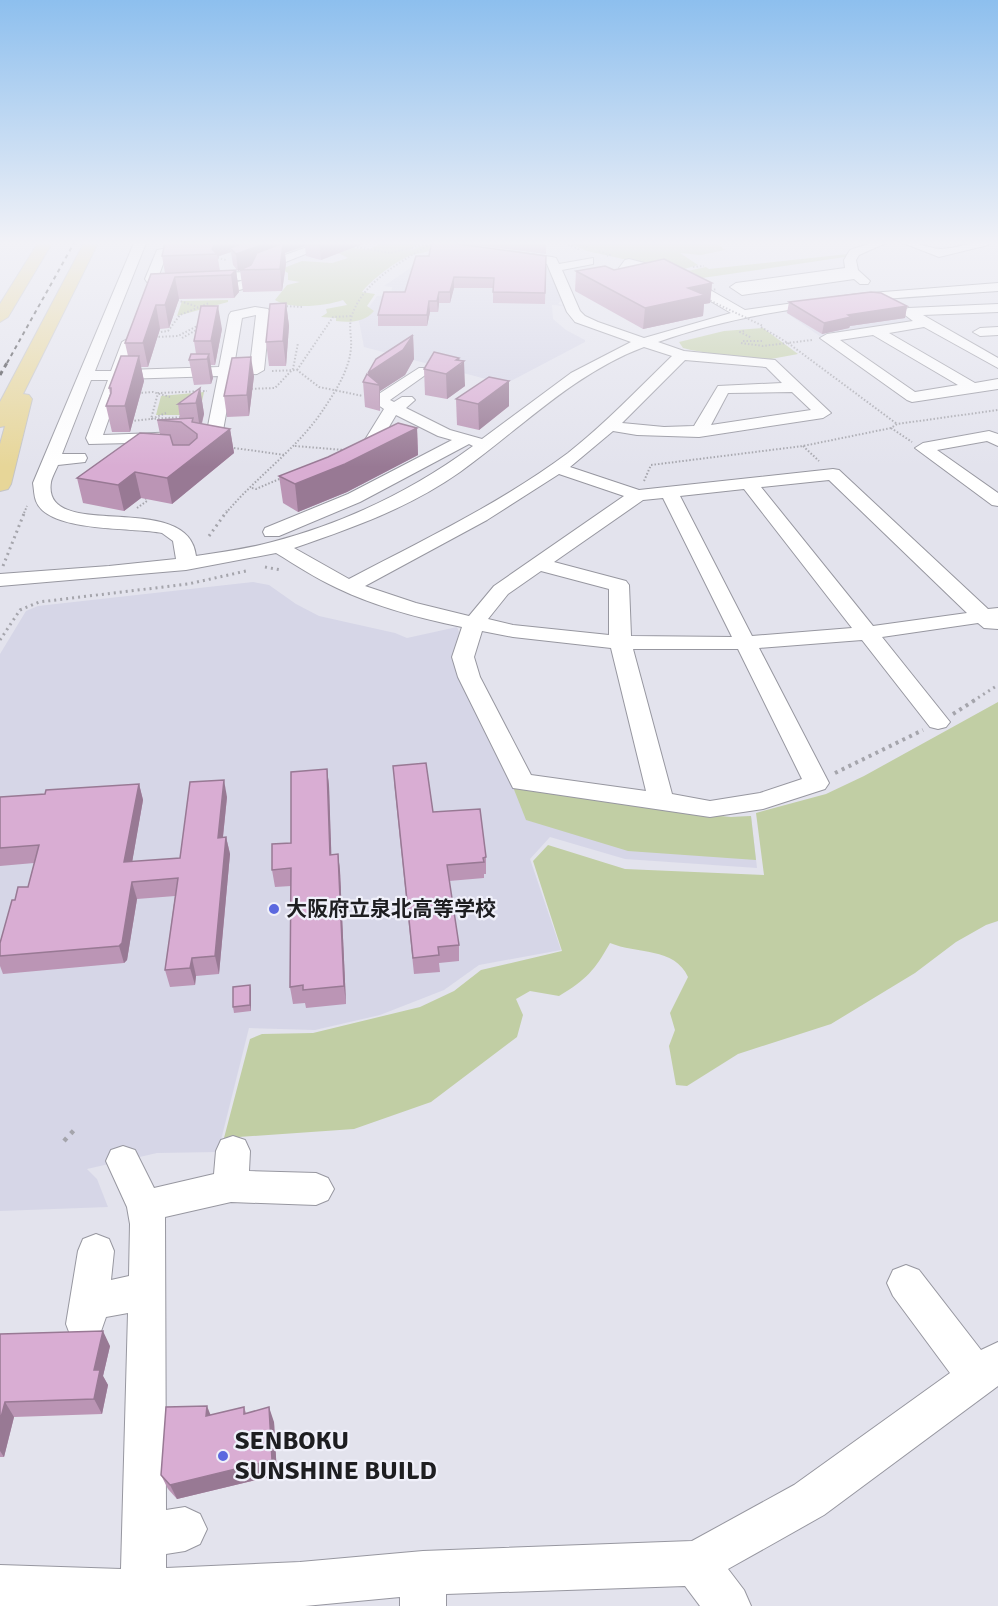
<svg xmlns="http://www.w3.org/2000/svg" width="998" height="1606" font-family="Signika,'Noto Sans JP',sans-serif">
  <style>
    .built { fill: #d6d6e7 }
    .green { fill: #c1cea4 }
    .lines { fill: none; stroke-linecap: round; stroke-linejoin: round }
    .minor-casing { stroke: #9797a0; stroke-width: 2 }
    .major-casing { stroke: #c4c4c5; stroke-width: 2 }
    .path-far3 { stroke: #a5a5ac; stroke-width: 2; stroke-dasharray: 1.5 2; stroke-linecap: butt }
    .path-far2 { stroke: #a5a5ac; stroke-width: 3; stroke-dasharray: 2 4; stroke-linecap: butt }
    .path-far1 { stroke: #a5a5ac; stroke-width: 4; stroke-dasharray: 3 4.5; stroke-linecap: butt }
    .path { stroke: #a5a5ac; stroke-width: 4.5; stroke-dasharray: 4 6; stroke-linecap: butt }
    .minor { fill: #fff; fill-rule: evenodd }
    .major { fill: #e7d698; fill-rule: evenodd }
    .rail-far1 { stroke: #39393d; stroke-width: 2; stroke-dasharray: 4 4; stroke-linecap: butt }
    .rail { stroke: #39393d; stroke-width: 3; stroke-dasharray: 4.5 4.5; stroke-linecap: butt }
    .path-bridge { stroke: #a5a5ac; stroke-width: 2; stroke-dasharray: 1.5 2; stroke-linecap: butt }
    .wall { fill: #bb95b5 }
    .shaded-wall { fill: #987994 }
    .building { fill: #d9add3; stroke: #987994; stroke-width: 1.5 }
    .poi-dot { fill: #5b68df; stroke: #f0f0fa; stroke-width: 2 }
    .labels { text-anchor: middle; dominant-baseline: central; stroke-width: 4.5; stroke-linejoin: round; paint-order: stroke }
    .poi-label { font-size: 21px; font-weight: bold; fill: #1e1e21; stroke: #f0f0fa; text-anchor: start }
    .near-poi-label { font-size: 26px; font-weight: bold; fill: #1e1e21; stroke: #f0f0fa; text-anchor: start }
  </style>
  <rect width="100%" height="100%" fill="#e3e3ed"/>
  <g class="built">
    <polygon points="438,249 544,262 563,299 558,304 565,306 552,305 553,319 566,330 585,340 585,342 505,384 364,347 359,321 377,296 391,295 392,287 384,286"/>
    <polygon points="889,304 912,320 911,322 821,337 784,311 814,306"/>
    <polygon points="253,582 269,585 296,604 319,616 395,633 407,638 457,627 459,632 453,662 513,787 697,814 731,817 751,816 757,868 625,859 550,837 530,859 561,950 479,965 444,990 380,1015 315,1030 249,1028 218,1152 157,1153 87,1169 97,1179 108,1207 0,1211 0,654 26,611 38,606"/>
  </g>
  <g class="green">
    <path d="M381,243H420L408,251L425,245L436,246C428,254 419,252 409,256C395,262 371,280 362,292L375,294L367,306L374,311C365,322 350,323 336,321V318L321,317L327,313L326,309L347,305L343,300C326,306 291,310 275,300L287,285L300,282L288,280V273L281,269L302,261L332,263L348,258L327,247L332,245L368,250Z"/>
    <polygon points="568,243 717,243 725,250 701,255 680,253 698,265 677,271 587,251"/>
    <polygon points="848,254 845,257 702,278 683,272 706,267 709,269"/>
    <polygon points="228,300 228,302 177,316 182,301"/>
    <polygon points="763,328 798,354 771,359 726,356 691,350 683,348 679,342 724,331"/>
    <polygon points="204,392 199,415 156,415 161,396"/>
    <path d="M998,702V921L986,925L956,942L915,973L831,1024L738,1054L687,1086L676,1085L669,1046L675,1030L670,1013L688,977C675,947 636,954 610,943C595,970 586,980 559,996L530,991L516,999L523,1015L517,1037L431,1102L354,1129L224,1138L250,1039L262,1034L313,1033L420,1007L454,991L481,970L562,951L533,861L548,845L625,869L764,875L756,813L826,794L864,776Z"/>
    <polygon points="513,787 697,814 731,817 751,816 756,860 628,851 526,820"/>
  </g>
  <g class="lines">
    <g class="minor-casing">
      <g id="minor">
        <path d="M134,243H146L95,371H111L122,342L129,338L136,342L126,370L219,367L229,315L231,312L255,307L268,309L270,312L264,370L257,374L233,375L222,436L214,441L89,444L86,438L108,380H91L62,454H85L87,458L85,462L58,465C56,470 52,477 51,482C41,544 189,488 196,556C221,552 247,549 272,542C345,523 413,490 473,446L469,444L360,502L279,536H265L263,532L265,528L348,494L452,440L438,436L396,415L377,447L371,448L363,443L384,409L371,400L374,397L419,368H429L431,371L390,400L394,402L402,397H412L415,400L406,408L450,430L482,439L571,373L631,342L575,322L567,312L547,264L509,257V251L552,257L556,258L559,264L593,258V264L562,270L580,311L585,316L598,322L644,338L731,313L671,278L646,271L654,276L652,279L637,280L636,276L619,268L625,260L629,259L679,272L745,310L858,294L998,283V291C884,299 767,303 658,342L684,351L775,360L831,413L823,418L699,437L637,435L613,431L570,467L639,490L833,469L839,470L988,609L998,608V629L984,628L978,623L882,637L950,722L946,727L938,729L930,727L862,640L759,648L829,783L825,789L763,809L710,817L513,788L458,677L452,657L462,627C419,618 376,607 337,588C315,578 296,565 276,553L186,570L0,586V574L109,566L176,559L173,541L162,533C133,527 48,533 36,501C34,496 34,489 33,483ZM256,315L250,366H234L242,318ZM644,347L672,356C638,389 605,424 568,453C501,503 423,540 349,579L294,548C352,528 409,508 460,472C520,429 574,373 644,347ZM685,360L766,367L782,383L718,386L694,426L664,427L622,423ZM218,376L207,431L103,435L123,379ZM792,392L811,410L711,425L728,393ZM559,474L624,496L494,586L469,616L416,603L365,586L487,520ZM829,480L967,613L873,626L761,487ZM744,489L852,628L752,636L680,496ZM663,498L732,637L631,636L629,585L626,581L554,562L643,500ZM541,571L609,589V635L513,625L488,619L508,594ZM482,631L513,637L611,648L646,791L531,775L480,677L474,657ZM633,649H738L802,779L760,793L710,801L672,794Z"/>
        <path d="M195,243H215L213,245L166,256L159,275L247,272L248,268L316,244H324L326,246L255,274L252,286C240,291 209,297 199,288C210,279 230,287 243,280L147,282L145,279L157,250Z"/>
        <polygon points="871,243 886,243 859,255 856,260 858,270 870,281 868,284 860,284 854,279 742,295 730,287 736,283 845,268 844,260 850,250"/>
        <path d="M903,243C918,241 929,249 941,249C958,248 973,241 990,243L988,245L939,257Z"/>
        <path d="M998,304V312L923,315L998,358V368L924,327L889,333L975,383L998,379V389L912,402L907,400L820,338L827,334L913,321L901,312L908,308ZM873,335L958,385L915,392L840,340Z"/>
        <polygon points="998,327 998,335 980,336 973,332 980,328"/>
        <polygon points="989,431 998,434 998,446 987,441 937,450 998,493 998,506 992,505 915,448 923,443"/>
        <polygon points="233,1136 245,1140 250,1151 249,1171 316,1173 328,1178 334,1189 328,1200 316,1205 231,1202 165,1217 166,1510 185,1507 200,1514 207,1529 200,1544 185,1551 166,1554 166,1568 300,1562 423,1551 692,1541 794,1485 950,1373 893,1296 887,1283 893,1270 906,1265 919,1270 981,1350 998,1342 998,1386 824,1515 728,1569 744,1590 751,1606 700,1606 685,1586 446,1594 446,1606 400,1606 400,1597 305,1606 0,1606 0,1565 121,1569 128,1313 106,1317 99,1337 85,1343 71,1337 66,1324 78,1251 83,1239 96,1234 109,1239 114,1251 111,1280 129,1276 130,1224 127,1207 106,1161 111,1150 123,1146 135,1150 154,1188 214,1174 216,1151 221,1140"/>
      </g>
    </g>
    <g class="major-casing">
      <g id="major">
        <polygon points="38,243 52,243 8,317 0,322 0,304"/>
        <polygon points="84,243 98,243 23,394 29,395 32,399 11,484 8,489 0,491 0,444 5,426 0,427 0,402"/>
      </g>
    </g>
    <g class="path-far3">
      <polyline points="565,243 580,250"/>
      <polyline points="576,243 589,248"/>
      <polyline points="350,246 390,253 427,244"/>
      <polyline points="599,251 610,255 607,256"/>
      <polyline points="214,257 226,260"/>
      <polyline points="693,267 704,266"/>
      <polyline points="174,299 198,307"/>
      <polyline points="283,306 304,307"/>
      <polyline points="761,327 788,343 897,424"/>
      <polyline points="744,331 740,332 752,338"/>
      <polyline points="154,333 168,331 180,315 209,303"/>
      <polyline points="155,337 178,336 201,324"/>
      <polyline points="182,338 200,328"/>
      <polyline points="743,341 764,341"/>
      <polyline points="741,343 763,346 812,340"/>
      <polyline points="297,370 333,317 351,316"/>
      <polyline points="272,371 297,370 319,387 363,396"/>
      <polyline points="248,389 275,388 293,369 298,343"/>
      <polyline points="138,393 153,392 170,397"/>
      <polyline points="184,417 151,419 158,393 207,391"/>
      <polyline points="131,421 151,419 166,413"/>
      <polyline points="891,428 912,442"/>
      <polyline points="295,446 344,450"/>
      <polyline points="803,446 819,461"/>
      <polyline points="227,447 285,455"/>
      <polyline points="644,481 651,465 803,446 891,428 897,424 998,410"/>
      <polyline points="252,488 256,489 284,477"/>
      <polyline points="137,508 147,501 145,497"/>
      <polyline points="24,513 27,506"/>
      <path d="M226,513C256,477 297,449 323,410C335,392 350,369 351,347C352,337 348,326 352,315C364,280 403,261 432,243"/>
    </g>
    <g class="path-far2">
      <polyline points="209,536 227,511"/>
      <polyline points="3,566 25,511"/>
      <polyline points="265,567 281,570"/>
      <polyline points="0,640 20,610 39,602 188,584 246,571"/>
      <polyline points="973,701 998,685"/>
    </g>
    <g class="path-far1">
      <polyline points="953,714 975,700"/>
      <polyline points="835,773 923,730"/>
    </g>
    <polyline class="path" points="64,1141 75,1129"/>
    <use href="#minor" class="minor"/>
    <use href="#major" class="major"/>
    <polyline class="rail-far1" points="7,363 74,243"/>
    <polyline class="rail" points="0,375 8,361"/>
    <g class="path-bridge">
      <polyline points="707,291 717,289"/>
      <polyline points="707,299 763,326"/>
    </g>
  </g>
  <g class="wall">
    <polygon points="165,243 365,243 321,260 306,256 305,246 285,253 286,264 282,291 243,292 240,270 238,271 233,265 231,252 219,256 218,259 220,271 165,273 162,256"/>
    <polygon points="458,243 549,243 546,244 546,254"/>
    <polygon points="416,256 546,256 545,304 493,303 493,288 454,288 450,303 439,303 438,312 430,312 427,326 378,326 378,315 405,292"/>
    <polygon points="236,270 239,292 234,298 179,299 169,328 160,329 148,367 141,367 144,381 130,432 112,432 106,406 110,394 109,388 128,356 125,343 151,274"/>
    <polygon points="614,270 712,283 710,303 704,304 703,316 643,329 575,291 576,271"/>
    <polygon points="789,302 907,306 905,318 850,326 849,328 822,334 787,313"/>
    <polygon points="286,303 289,326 286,366 269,366 266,342"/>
    <polygon points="222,329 215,365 210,365 213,378 211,384 194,385 189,360 196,354 194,341"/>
    <polygon points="413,335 414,359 405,375 380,391 380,411 365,407 363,382 368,375"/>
    <polygon points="459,358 465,386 447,399 425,395 424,369"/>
    <polygon points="254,376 249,416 227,417 224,396"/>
    <polygon points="200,388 204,414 202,424 230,429 234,453 172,504 141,498 124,511 83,503 77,478 160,434 157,420 180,419 178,404"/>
    <polygon points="456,399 509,406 479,430 457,425"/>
    <polygon points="417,428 418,455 347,492 298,512 283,503 279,476"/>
    <polygon points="327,769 329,786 331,855 338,854 340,871 346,1004 306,1008 305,1003 293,1004 290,987 291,886 275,887 272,870 291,843"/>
    <polygon points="394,782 433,812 486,857 486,874 484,874 484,878 449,881 459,945 459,961 439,963 440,972 414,974"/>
    <polygon points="139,784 143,800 132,862 180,858 227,797 223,837 226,837 230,854 219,974 196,976 195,985 170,987 165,970 175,896 137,899 127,960 124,963 3,974 0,966 0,943 15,900 28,887 34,863 0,866 0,797 45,794"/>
    <polygon points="250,985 251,991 251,1011 234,1013 233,1007"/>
    <polygon points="0,1334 110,1346 103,1376 108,1385 102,1414 14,1417 4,1457 0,1457"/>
    <polygon points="244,1407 246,1413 274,1422 277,1475 177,1499 168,1489 161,1475 210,1415"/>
  </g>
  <g class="shaded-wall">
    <polygon points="215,243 259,243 230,248 231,252 219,256 218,259 217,254 212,249"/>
    <polygon points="267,243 305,243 305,246 285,253 286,264 282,291 280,269 282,254 238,271 236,254"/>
    <polygon points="319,243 365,243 321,260"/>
    <polygon points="236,270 239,292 234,298 231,275"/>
    <polygon points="175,277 179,299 169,328 165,305"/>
    <polygon points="454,277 454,288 450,303 450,292"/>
    <polygon points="712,283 710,303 704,304 703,316 643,329 645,308 688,288"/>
    <polygon points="439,292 439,303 438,312 437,301"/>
    <polygon points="429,301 430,312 427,326 427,315"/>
    <polygon points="286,303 289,326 286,366 283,341"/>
    <polygon points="156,305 160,329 148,367 143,343"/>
    <polygon points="218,306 222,329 215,365 211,341"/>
    <polygon points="907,306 905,318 850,326 849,328 822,334 824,323 848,315"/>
    <polygon points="413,335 414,359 405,375 380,391 380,411 379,385 369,383 368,373"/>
    <polygon points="209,354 213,378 211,384 207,359"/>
    <polygon points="139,356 144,381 130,432 125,406"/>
    <polygon points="251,357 254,376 249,416 247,395"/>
    <polygon points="459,358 460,365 464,361 465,386 447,399 446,374 456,360"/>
    <polygon points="509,381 509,406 479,430 478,404"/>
    <polygon points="200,388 204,414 200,429 196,403"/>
    <polygon points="417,428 418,455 347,492 298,512 295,484"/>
    <polygon points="230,429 234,453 172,504 167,478"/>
    <polygon points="135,472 141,498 124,511 118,485"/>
    <polygon points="327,769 329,786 332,872 330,855"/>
    <polygon points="224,780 227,797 221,855 218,838"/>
    <polygon points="139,784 143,800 129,880 124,862"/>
    <polygon points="226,837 230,854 219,974 215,956"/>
    <polygon points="338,854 340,871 346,1004 344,986"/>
    <polygon points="132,882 137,899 127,960 124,963 119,946"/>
    <polygon points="192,958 196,976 195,985 190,968"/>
    <polygon points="250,985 251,991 251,1011 250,1005"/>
    <polygon points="103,1331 110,1346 103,1376 108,1385 102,1414 94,1399 94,1370"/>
    <polygon points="5,1402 14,1417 4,1457 0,1451 0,1421"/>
    <polygon points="207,1406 213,1421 206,1416"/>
    <polygon points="269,1407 274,1422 277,1475 177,1499 170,1485"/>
  </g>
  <g class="building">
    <polygon points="165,243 215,243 212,249 217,254 162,256"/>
    <polygon points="243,243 267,243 236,254 230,248"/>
    <polygon points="283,243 280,269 240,270 251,265 257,253"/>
    <polygon points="434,243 451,243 546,256 545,293 493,292 494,278 454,277 450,292 439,292 437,301 429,301 427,315 378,315 384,292 405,292 416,256 429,256 431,245"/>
    <polygon points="664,259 712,283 688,288 705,295 645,308 576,271 605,266 614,270"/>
    <polygon points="236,270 231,275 175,277 165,305 156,305 143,343 125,343 151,274"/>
    <polygon points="871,292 881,293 907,306 848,315 851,317 824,323 789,302"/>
    <polygon points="286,303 283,341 266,342 270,304"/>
    <polygon points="201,306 218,306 211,341 194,341"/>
    <polygon points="413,335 403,350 368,373 376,359"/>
    <polygon points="434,352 459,358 456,360 464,361 446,374 424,369"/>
    <polygon points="191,354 209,354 207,359 189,360"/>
    <polygon points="121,356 139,356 125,406 106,406 111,393 111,388 109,388"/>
    <polygon points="251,357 247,395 224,396 232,358"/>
    <polygon points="367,374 379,384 379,385 363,382"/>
    <polygon points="489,377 509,381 478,404 456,399"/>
    <polygon points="200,388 196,403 178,404"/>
    <polygon points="193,418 192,422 230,429 167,478 135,472 118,485 77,478 140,433 170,435 173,445 189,445 197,438 197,434 181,422 157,420"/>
    <polygon points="398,423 417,428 345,464 295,484 279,476 328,457"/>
    <polygon points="426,763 433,812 480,809 486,857 483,858 484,862 447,865 459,945 438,947 439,955 413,958 393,766"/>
    <polygon points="327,769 330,855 338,854 344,986 303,990 303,985 290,987 291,868 272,870 272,844 291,843 291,772"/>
    <polygon points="224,780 218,838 226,837 215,956 192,958 190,968 165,970 178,878 132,882 122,943 119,946 0,956 0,943 12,900 15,900 18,887 28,887 39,845 0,848 0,797 45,794 46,790 139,784 124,862 180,858 190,782"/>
    <polygon points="250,985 250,1005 233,1007 233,987"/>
    <polygon points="103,1331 94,1370 100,1370 94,1399 5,1402 0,1421 0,1334"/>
    <polygon points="207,1406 206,1416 244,1407 244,1414 269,1407 272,1460 170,1485 161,1475 166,1407"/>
  </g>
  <linearGradient id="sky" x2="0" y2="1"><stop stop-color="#8dbfee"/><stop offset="0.52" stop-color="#f2f2f7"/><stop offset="1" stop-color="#f2f2f7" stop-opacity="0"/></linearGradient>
  <rect width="998" height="467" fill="url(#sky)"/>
  <g class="poi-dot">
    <circle cx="274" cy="909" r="6"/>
    <circle cx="223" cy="1456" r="6"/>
  </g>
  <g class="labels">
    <g class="poi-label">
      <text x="286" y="909">大阪府立泉北高等学校</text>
    </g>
    <g class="near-poi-label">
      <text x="235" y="1441">SENBOKU<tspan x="235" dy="30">SUNSHINE BUILD</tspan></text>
    </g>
  </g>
</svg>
